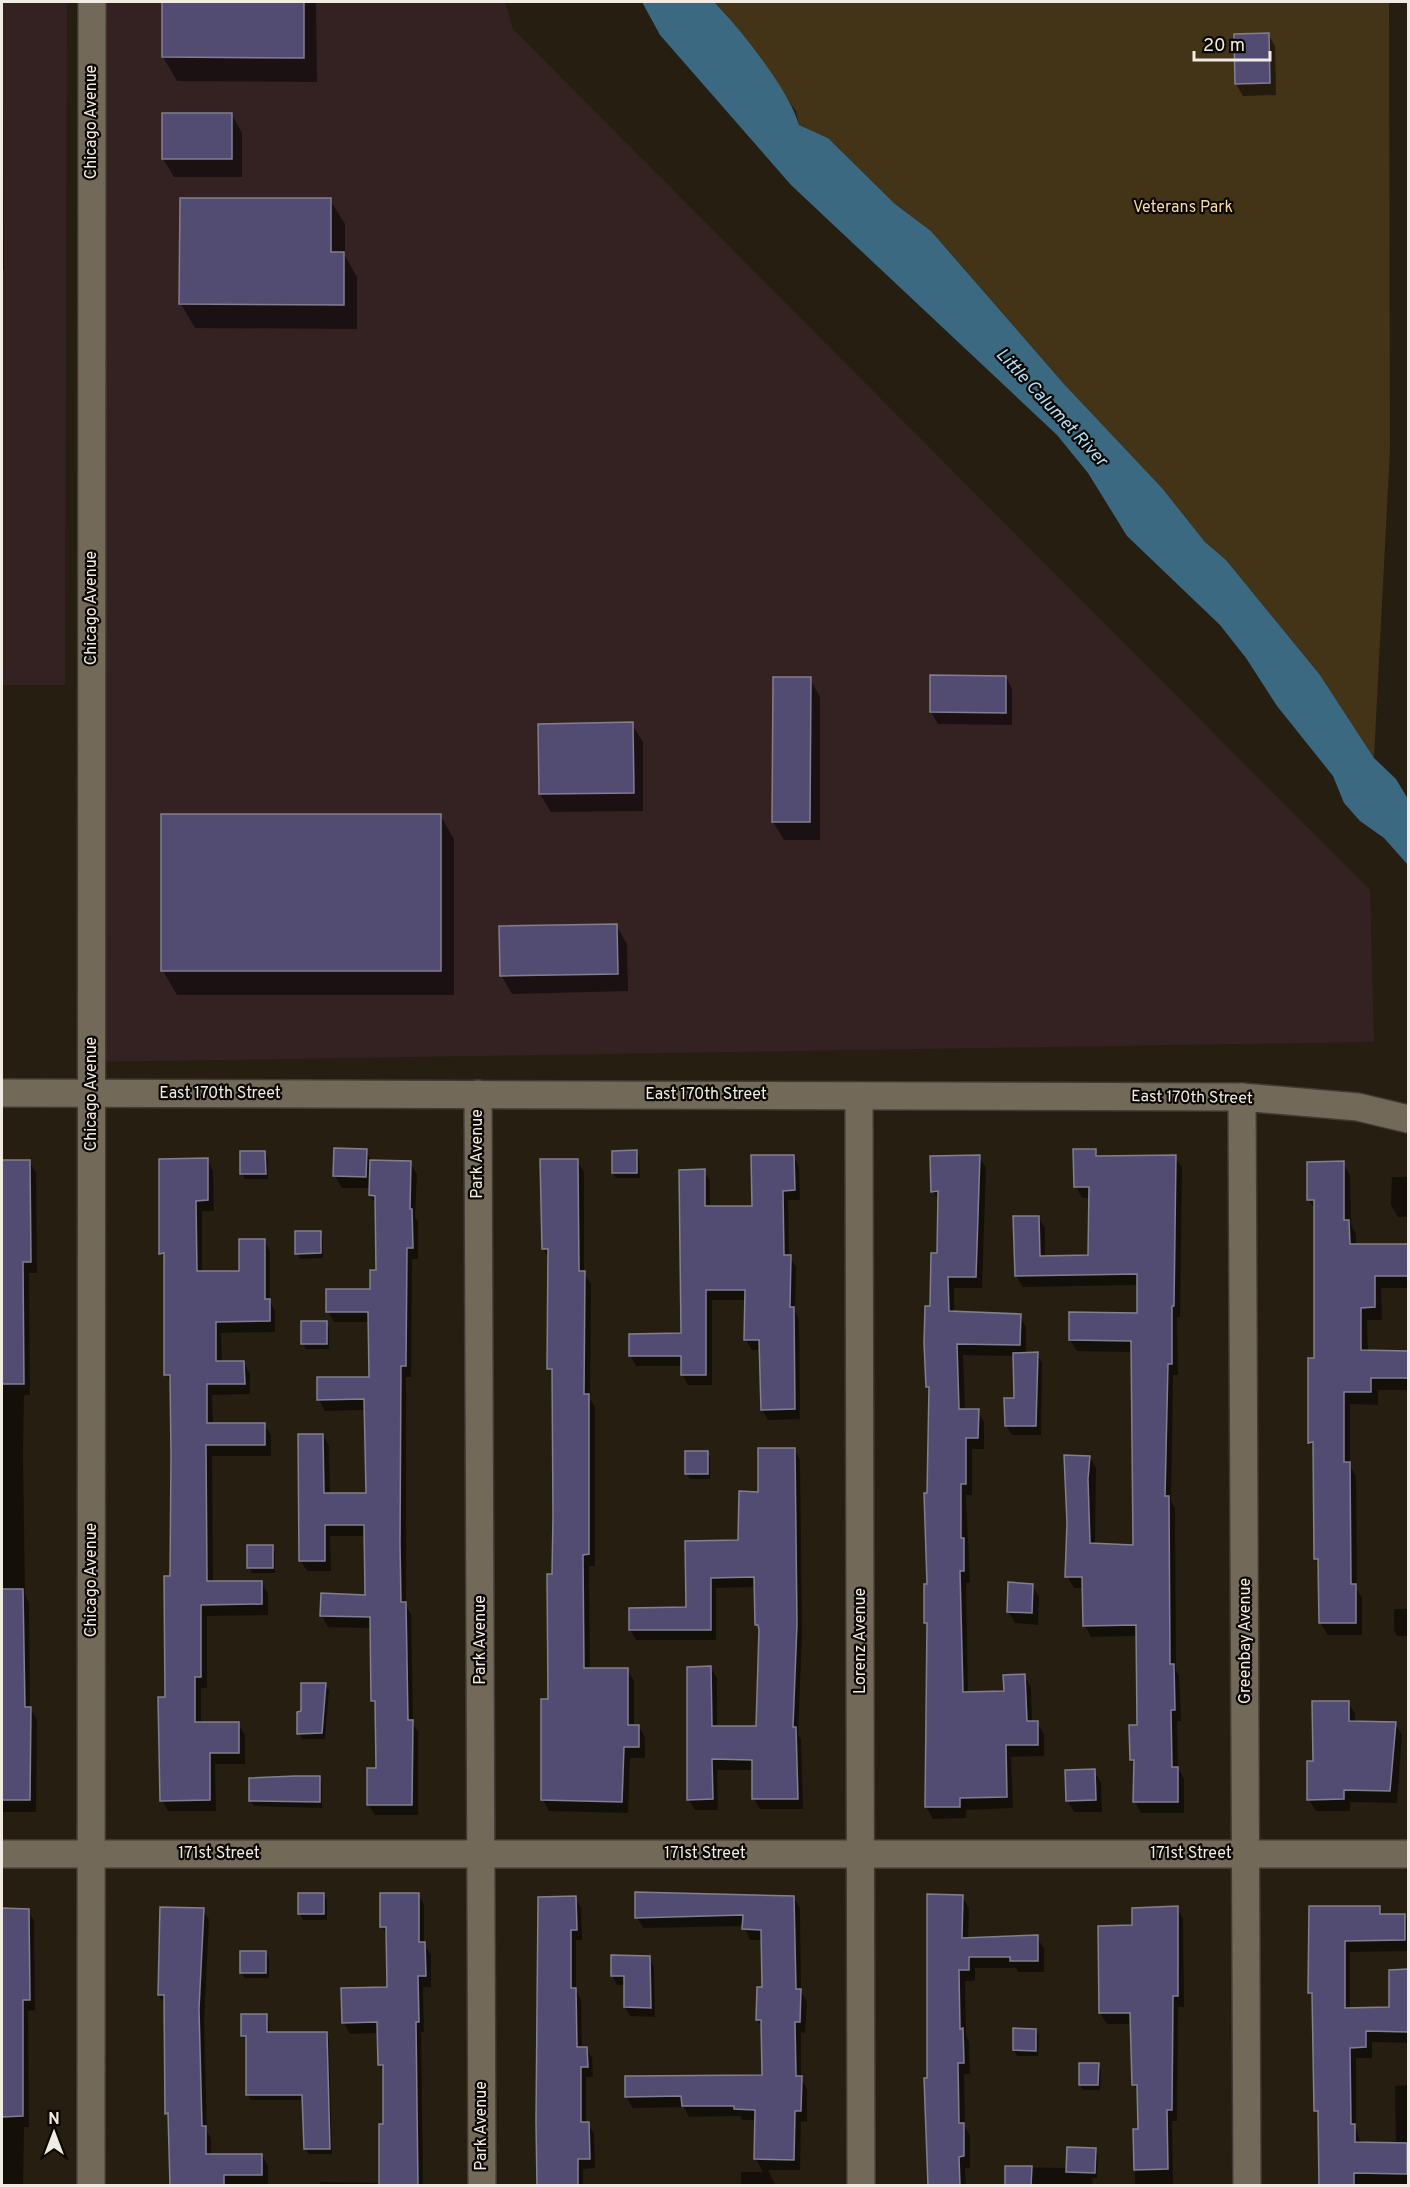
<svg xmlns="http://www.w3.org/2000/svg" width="1410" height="2187" font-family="Overpass,sans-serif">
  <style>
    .industrial { fill: #342122 }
    .green { fill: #433317 }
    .water { fill: #3b6981 }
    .shadow { fill: #0007 }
    .building { fill: #524c73; stroke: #817f90; stroke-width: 1.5 }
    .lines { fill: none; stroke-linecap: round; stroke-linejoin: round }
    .minor-casing { stroke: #413a33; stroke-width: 30 }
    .minor { stroke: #726959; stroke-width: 27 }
    .labels { text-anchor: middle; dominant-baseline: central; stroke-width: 4.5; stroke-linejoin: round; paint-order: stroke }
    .street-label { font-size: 16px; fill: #f1ece3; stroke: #0c0905 }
    .park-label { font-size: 16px; fill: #f9d9a6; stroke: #0c0905 }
    .water-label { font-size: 18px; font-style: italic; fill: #b3def7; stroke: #0c0905 }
  </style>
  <rect width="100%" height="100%" fill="#261e11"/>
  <g class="industrial">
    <polygon points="2,2 67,2 65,685 2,685"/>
    <polygon points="92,2 505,2 513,29 1370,890 1374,1042 92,1062"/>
  </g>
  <polygon class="green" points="714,2 1389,2 1390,449 1374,758 1320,675 1226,560 1205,542 1162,488 1064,384 931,231 895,204 828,138 799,125 796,111 726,14"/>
  <path class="water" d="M642,2H714C739,27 790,91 799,125L828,138L895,204L931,231L1064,384L1162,488L1205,542L1226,560L1320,675L1374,758L1396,779L1408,799V865L1384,838L1360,821L1344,803L1333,776L1277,706L1246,658L1220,625L1127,536L1088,473L1057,435L791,185L660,35Z"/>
  <g class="shadow">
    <polygon points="164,2 316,2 317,82 177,81 163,57"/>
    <polygon points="1268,34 1275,46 1276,95 1243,96 1236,84"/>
    <polygon points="2,98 3,101 4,270 2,270"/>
    <polygon points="232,115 242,133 242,177 174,177 163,159"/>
    <polygon points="330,200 345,224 345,256 357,277 357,329 195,328 181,304"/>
    <polygon points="1006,677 1012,689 1012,725 938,724 931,712"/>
    <polygon points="810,679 820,697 820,840 784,840 773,822"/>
    <polygon points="632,724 643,742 643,811 551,812 540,794"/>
    <polygon points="440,815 454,839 454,995 177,995 163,971"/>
    <polygon points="616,925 627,944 628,991 512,994 501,975"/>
    <polygon points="335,1150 366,1151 372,1162 410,1163 417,1174 415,1217 418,1222 418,1259 412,1259 411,1377 406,1377 406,1605 411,1614 413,1724 418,1732 418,1815 375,1815 368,1804 377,1770 377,1708 372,1700 371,1628 328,1627 322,1616 366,1596 366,1536 330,1536 331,1571 307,1571 300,1560 323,1435 329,1446 330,1494 367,1494 366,1410 325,1411 319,1400 371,1379 370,1322 334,1322 328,1311 372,1291 377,1272 377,1206 370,1195 370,1188 342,1188 335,1176"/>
    <polygon points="1095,1150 1099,1158 1175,1157 1182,1168 1180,1317 1177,1317 1178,1375 1173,1375 1171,1501 1175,1508 1176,1670 1179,1676 1181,1721 1177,1721 1178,1768 1184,1779 1184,1813 1141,1813 1135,1802 1135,1766 1131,1760 1139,1726 1137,1636 1091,1637 1085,1626 1084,1588 1074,1588 1067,1576 1090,1457 1096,1468 1095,1545 1134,1546 1132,1352 1077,1351 1070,1340 1139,1315 1139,1285 1023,1287 1016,1276 1038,1217 1045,1228 1045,1257 1090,1256 1090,1198 1082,1198 1076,1187"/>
    <polygon points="636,1152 639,1157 640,1178 616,1178 613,1173"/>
    <polygon points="264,1153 268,1158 268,1179 245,1179 241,1173"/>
    <polygon points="793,1156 799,1166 800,1200 788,1200 789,1256 796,1267 795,1311 799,1319 800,1419 768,1420 762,1410 761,1350 752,1350 746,1340 747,1300 712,1300 712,1385 688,1385 682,1374 682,1366 636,1366 631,1356 683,1335 704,1171 710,1181 710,1207 754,1207"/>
    <polygon points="979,1156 986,1168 982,1288 954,1288 954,1313 1020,1316 1026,1327 1026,1354 1037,1354 1042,1363 1041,1435 1012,1435 1006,1426 1016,1399 1015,1356 963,1355 965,1410 978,1411 984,1422 984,1449 972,1449 972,1495 966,1495 970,1583 966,1583 968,1694 1005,1692 1024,1676 1031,1687 1032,1723 1037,1723 1044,1734 1044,1756 1011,1757 1013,1808 966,1810 966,1818 933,1819 926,1807 925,1772 928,1772 926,1677 928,1627 925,1623 928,1586 930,1392 927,1387 931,1307 939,1255 939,1202 933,1191"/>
    <polygon points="207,1159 213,1171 214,1211 202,1211 202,1273 241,1272 264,1240 270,1251 270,1302 275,1311 275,1332 221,1333 222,1363 244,1363 250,1374 250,1394 212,1395 213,1424 264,1424 271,1435 271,1456 212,1456 213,1583 262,1583 268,1594 268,1615 207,1616 207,1688 201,1688 201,1723 238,1724 245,1735 245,1764 215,1764 216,1811 168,1811 162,1800 172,1577 171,1384 166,1374 165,1261 161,1253"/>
    <polygon points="577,1160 584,1172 584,1273 591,1284 590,1399 595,1407 595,1566 589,1566 590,1670 627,1669 634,1681 634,1726 639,1726 645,1738 645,1758 630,1758 628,1813 549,1811 543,1800 554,1575 553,1376 549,1368 549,1259 543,1248"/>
    <polygon points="2,1161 29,1161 36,1173 37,1273 29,1273 30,1395 24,1395 23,1455 25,1595 29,1603 30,1708 37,1720 36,1812 2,1812"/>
    <polygon points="1308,1163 1343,1163 1350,1175 1351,1225 1356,1234 1356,1245 1408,1245 1408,1288 1381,1288 1382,1320 1367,1320 1368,1351 1408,1352 1408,1390 1378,1390 1378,1405 1350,1404 1350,1466 1356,1476 1357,1590 1362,1598 1362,1635 1328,1635 1320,1623 1320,1567 1315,1559 1314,1450 1310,1442 1315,1359 1316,1212 1309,1200"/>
    <polygon points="1392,1177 1408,1177 1408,1217 1398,1217 1391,1205"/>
    <polygon points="320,1232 323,1238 323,1258 300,1259 297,1253"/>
    <polygon points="326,1322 329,1328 329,1349 306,1349 303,1343"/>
    <polygon points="794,1449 800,1460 802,1635 798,1735 801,1739 803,1809 760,1809 754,1799 754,1770 717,1770 718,1810 695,1810 689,1800 711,1668 717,1678 717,1727 758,1728 761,1632 756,1624 756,1587 716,1588 716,1640 636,1640 630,1629 687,1608 740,1542 760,1493"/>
    <polygon points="707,1453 710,1458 710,1479 690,1479 687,1474"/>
    <polygon points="272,1547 275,1552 275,1573 252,1573 249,1568"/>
    <polygon points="1032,1585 1039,1597 1038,1625 1015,1623 1008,1611"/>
    <polygon points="1394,1609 1408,1609 1408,1636 1397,1636 1394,1630"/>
    <polygon points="325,1685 329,1690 325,1739 302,1739 299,1733 302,1713"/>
    <polygon points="1348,1702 1355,1714 1355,1723 1395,1723 1402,1735 1397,1803 1350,1802 1350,1811 1316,1811 1309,1800 1314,1763"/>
    <polygon points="1094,1771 1101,1783 1102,1812 1074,1812 1067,1800"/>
    <polygon points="319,1777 322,1783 322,1808 254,1806 250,1800"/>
    <polygon points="300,1894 324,1894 327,1900 327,1920 303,1920 300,1914"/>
    <polygon points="418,1894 424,1905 424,1944 431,1955 431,1987 423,1987 424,2032 421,2032 423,2186 320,2186 320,2182 381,2183 385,2074 379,2064 379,2033 350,2034 344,2023 389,1989 388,1938 382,1927 382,1895"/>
    <polygon points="793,1897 800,1908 801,1992 807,2002 805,2033 801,2032 801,2078 807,2089 807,2122 801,2121 800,2170 768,2170 776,2186 741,2186 741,2172 763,2172 756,2159 757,2120 742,2120 740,2116 689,2117 684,2107 633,2108 626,2097 763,2077 763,2029 757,2019 763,1989 763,1940 750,1940 744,1926 643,1928 637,1917"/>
    <polygon points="962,1897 969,1908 968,1939 1037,1937 1044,1949 1044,1972 1018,1972 1016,1968 975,1968 975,1981 965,1981 966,2035 969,2042 970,2074 964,2074 965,2127 970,2136 970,2168 965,2168 966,2186 927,2186 927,2172 930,2172 928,2079"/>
    <polygon points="575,1898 581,1908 582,1940 576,1940 576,1990 581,2000 582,2048 586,2048 592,2058 593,2077 586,2077 586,2123 594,2133 595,2168 583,2169 583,2186 539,2186 537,2122"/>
    <polygon points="1310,1907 1379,1907 1384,1915 1404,1915 1408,1923 1408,1951 1350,1952 1350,2010 1391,2009 1390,1971 1408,1971 1408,2043 1372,2042 1372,2058 1356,2058 1356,2129 1361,2144 1396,2144 1395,2086 1408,2085 1408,2186 1319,2186 1320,2118 1315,2110 1314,2000 1309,1992"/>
    <polygon points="1177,1908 1183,1919 1184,2007 1178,2007 1177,2121 1172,2121 1173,2186 1135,2186 1135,2131 1139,2131 1139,2094 1134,2085 1132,2024 1107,2024 1100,2013 1134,1927"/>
    <polygon points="2,1910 28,1910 34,1921 35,2010 28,2011 29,2127 24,2127 23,2186 2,2186"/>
    <polygon points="203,1910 209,1920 204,2021 207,2132 211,2138 211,2155 262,2155 268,2166 268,2186 171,2186 170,2119 166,2113 165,2006 159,1995"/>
    <polygon points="265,1953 269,1958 269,1978 245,1978 241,1973"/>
    <polygon points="649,1958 654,1967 655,2017 630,2016 625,2007 625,1985 617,1985 612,1975"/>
    <polygon points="266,2016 269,2021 269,2033 326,2033 329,2039 332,2154 309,2154 305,2149 304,2100 251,2100 248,2095 248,2041 242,2036"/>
    <polygon points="1036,2030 1039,2036 1038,2056 1017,2056 1014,2050"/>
    <polygon points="1098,2064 1101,2070 1100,2090 1083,2090 1080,2085"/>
    <polygon points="1095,2150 1098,2155 1097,2178 1092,2178 1093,2186 1006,2186 1006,2167 1068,2168"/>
    <rect x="690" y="2184" width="25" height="2"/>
  </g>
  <g class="building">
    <polygon points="162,2 304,2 304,58 162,57"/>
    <polygon points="1269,33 1270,83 1235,84 1234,34"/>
    <rect x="162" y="113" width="70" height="46"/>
    <polygon points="180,198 331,198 331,252 344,252 344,305 179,304"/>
    <polygon points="930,675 1006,676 1006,713 930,712"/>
    <polygon points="773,677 811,677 810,822 772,822"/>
    <polygon points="633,722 634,793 539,794 538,724"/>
    <rect x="161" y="814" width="280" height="157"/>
    <polygon points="617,924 618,974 500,976 499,926"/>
    <polygon points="334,1148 367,1149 366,1177 333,1176"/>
    <polygon points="1073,1149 1096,1149 1096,1156 1176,1155 1174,1306 1172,1306 1172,1364 1168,1364 1165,1496 1169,1496 1170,1664 1174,1664 1175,1710 1171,1710 1172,1767 1178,1767 1178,1802 1133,1802 1134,1760 1130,1760 1129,1725 1137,1725 1136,1625 1083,1626 1082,1577 1065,1577 1067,1523 1064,1455 1090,1456 1088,1479 1090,1543 1133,1545 1131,1341 1069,1340 1069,1312 1137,1313 1137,1274 1015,1276 1013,1216 1039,1216 1040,1256 1088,1255 1089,1187 1074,1187"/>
    <polygon points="637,1150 637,1173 612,1173 612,1151"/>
    <polygon points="240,1151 265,1151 266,1174 240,1174"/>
    <polygon points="751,1155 794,1155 795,1190 783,1191 784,1255 791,1255 790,1307 794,1307 795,1409 761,1410 759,1340 744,1340 745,1290 706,1290 706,1375 681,1375 681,1356 629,1356 629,1334 681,1333 679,1170 705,1169 705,1206 752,1206"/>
    <polygon points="980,1155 976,1277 948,1277 949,1311 1021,1314 1020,1345 957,1344 959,1409 979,1409 978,1438 966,1438 966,1484 961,1484 961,1538 964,1538 964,1571 960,1571 963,1692 1004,1691 1003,1675 1025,1674 1027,1721 1038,1721 1038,1745 1006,1745 1007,1797 960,1798 960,1807 925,1807 927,1623 924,1623 924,1584 927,1584 924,1493 927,1493 929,1387 926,1387 924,1343 925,1306 930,1306 931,1253 937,1253 938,1191 931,1192 930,1156"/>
    <polygon points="208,1158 208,1200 196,1201 197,1271 239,1271 239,1239 265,1239 265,1299 270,1299 270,1321 216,1322 216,1361 244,1361 245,1384 207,1384 207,1423 265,1423 265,1445 206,1445 207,1581 262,1581 262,1604 201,1605 201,1677 195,1677 195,1722 239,1722 239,1753 210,1753 210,1800 160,1801 158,1697 165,1697 164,1576 170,1576 171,1455 170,1375 164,1375 164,1253 159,1254 159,1159"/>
    <polygon points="540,1159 578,1159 579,1271 585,1271 584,1394 589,1394 589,1554 583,1555 584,1668 628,1668 628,1725 639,1725 639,1747 624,1747 622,1802 541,1800 541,1699 548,1699 547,1574 552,1574 553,1516 552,1369 547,1369 548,1249 542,1249"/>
    <polygon points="2,1160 30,1160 31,1262 23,1262 24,1384 2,1384"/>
    <polygon points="370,1160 411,1161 410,1209 412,1209 413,1248 407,1248 406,1366 401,1366 400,1544 401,1602 406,1602 408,1720 413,1720 412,1805 367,1805 367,1768 376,1768 375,1701 371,1701 370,1617 320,1616 321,1593 365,1595 364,1525 325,1525 325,1561 299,1561 298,1434 323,1434 324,1493 366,1493 364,1399 317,1400 317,1377 369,1377 368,1312 326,1312 326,1289 370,1289 370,1270 376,1270 375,1196 369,1195"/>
    <polygon points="1344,1161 1344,1220 1349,1220 1350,1244 1408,1244 1408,1276 1375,1276 1375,1307 1361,1308 1361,1350 1408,1351 1408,1378 1371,1378 1371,1392 1344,1392 1344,1462 1350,1462 1351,1584 1356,1584 1356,1623 1319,1623 1318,1559 1314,1559 1313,1442 1308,1443 1308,1358 1314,1358 1314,1200 1307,1200 1307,1162"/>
    <polygon points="295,1231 321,1231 321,1253 295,1254"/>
    <rect x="301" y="1321" width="26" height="23"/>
    <polygon points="1038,1352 1036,1426 1005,1426 1004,1398 1014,1398 1013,1353"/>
    <polygon points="758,1448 795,1448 797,1624 793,1727 796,1727 798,1799 752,1799 752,1760 712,1759 713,1799 687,1800 687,1667 711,1666 712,1726 756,1726 759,1630 758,1625 755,1625 754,1577 711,1578 711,1630 629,1630 629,1608 686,1607 685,1541 738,1540 739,1491 758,1492"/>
    <rect x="685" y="1451" width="23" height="23"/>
    <rect x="247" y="1545" width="26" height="23"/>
    <polygon points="1008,1582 1033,1584 1032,1613 1007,1612"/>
    <polygon points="2,1589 23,1589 25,1707 31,1707 30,1800 2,1800"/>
    <polygon points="301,1683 326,1683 322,1733 297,1734 297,1712 301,1711"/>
    <polygon points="1312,1701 1349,1701 1349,1721 1396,1722 1390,1791 1344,1790 1344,1799 1307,1800 1307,1761 1313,1761"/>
    <polygon points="1095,1769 1096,1800 1066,1801 1065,1770"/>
    <polygon points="295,1776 320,1776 320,1802 249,1801 249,1778"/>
    <polygon points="635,1892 794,1896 796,1989 801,1989 800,2022 795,2022 796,2076 802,2076 801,2111 795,2111 794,2160 754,2159 755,2110 734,2109 734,2106 682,2106 681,2096 625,2097 625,2076 762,2075 761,2020 756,2020 757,1987 762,1987 761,1930 742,1929 743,1915 635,1918"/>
    <rect x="298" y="1893" width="26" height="21"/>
    <polygon points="380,1893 419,1893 419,1942 425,1942 426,1976 418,1976 419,2022 416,2022 418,2186 379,2186 379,2124 383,2124 383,2065 378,2065 377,2022 342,2023 341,1988 387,1987 386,1927 380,1927"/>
    <polygon points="927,1894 963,1895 962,1938 1038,1935 1038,1961 1010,1961 1010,1957 969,1957 969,1970 959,1970 960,2029 963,2028 964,2063 958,2063 959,2123 964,2123 964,2156 959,2157 960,2186 928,2186 924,2078 927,2078"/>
    <polygon points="576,1896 577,1930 571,1930 571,1988 576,1988 577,2047 587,2047 588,2067 581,2067 581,2122 589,2122 590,2159 578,2159 578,2186 537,2186 536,2122 538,1897"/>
    <polygon points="1178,1906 1178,1996 1173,1996 1172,2110 1167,2110 1168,2169 1134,2170 1133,2129 1138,2129 1137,2085 1132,2085 1130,2013 1099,2013 1098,1926 1132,1925 1132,1908"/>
    <polygon points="1309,1906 1380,1906 1380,1914 1405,1914 1405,1940 1345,1941 1345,2008 1389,2007 1389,1970 1408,1969 1408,2032 1366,2031 1366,2047 1350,2048 1351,2124 1355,2124 1355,2142 1407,2143 1407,2174 1354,2173 1354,2186 1319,2186 1318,2111 1314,2111 1312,1993 1308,1993"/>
    <polygon points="160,1907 204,1908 199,2009 202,2126 206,2126 206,2154 262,2154 262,2175 224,2175 224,2186 170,2186 168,2113 165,2114 164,1995 158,1995"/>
    <polygon points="2,1908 29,1909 30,2000 23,2000 23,2116 2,2117"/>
    <rect x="240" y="1951" width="26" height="22"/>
    <polygon points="611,1955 650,1956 651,2008 624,2007 624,1976 611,1976"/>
    <polygon points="241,2014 267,2014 267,2032 327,2032 330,2149 304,2149 302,2095 246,2095 246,2036 241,2036"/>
    <polygon points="1013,2028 1036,2029 1036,2051 1013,2050"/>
    <polygon points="1079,2063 1099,2063 1098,2085 1079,2085"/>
    <polygon points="1067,2147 1096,2148 1095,2173 1066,2172"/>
    <polygon points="1005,2166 1032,2166 1031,2186 1005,2186"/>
  </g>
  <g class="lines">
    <g class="minor-casing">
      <g id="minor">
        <polyline points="2,1093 1242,1097 1358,1107 1408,1119"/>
        <polyline points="478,1094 482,2186"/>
        <polyline points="859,1096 861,2186"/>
        <polyline points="1242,1097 1247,2186"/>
        <polyline points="2,1854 1408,1854"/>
        <polyline points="91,2186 92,2"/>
      </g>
    </g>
    <use href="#minor" class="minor"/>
  </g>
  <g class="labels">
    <g class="street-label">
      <text transform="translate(92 122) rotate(-90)">Chicago Avenue</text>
      <text transform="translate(92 608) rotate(-90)">Chicago Avenue</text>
      <text transform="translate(92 1094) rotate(-90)">Chicago Avenue</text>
      <text x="220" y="1094">East 170th Street</text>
      <text x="706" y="1095">East 170th Street</text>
      <text transform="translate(1192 1098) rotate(1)">East 170th Street</text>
      <text transform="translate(478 1154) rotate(-90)">Park Avenue</text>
      <text transform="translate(92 1580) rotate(-90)">Chicago Avenue</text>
      <text transform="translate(481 1640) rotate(-90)">Park Avenue</text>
      <text transform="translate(861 1641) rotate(-90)">Lorenz Avenue</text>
      <text transform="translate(1246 1641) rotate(-90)">Greenbay Avenue</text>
      <text x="219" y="1854">171st Street</text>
      <text x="705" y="1854">171st Street</text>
      <text x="1191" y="1854">171st Street</text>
      <text transform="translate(482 2126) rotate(-90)">Park Avenue</text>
    </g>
    <g class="park-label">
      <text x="1183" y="208">Veterans Park</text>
    </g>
    <g class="water-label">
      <text transform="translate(1051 408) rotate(47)">Little Calumet River</text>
    </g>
  </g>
  <rect width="1410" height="2187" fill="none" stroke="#f1ece3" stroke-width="6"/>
  <g transform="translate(54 2133)" stroke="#0c0905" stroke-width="4.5" paint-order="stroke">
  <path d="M0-4.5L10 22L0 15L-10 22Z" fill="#f1ece3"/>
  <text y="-9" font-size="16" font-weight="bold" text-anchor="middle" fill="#f1ece3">N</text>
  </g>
  <path d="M1194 51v9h76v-9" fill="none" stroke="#f1ece3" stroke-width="3"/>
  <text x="1203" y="51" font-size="18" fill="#f1ece3" stroke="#0c0905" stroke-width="4.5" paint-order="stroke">20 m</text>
</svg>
